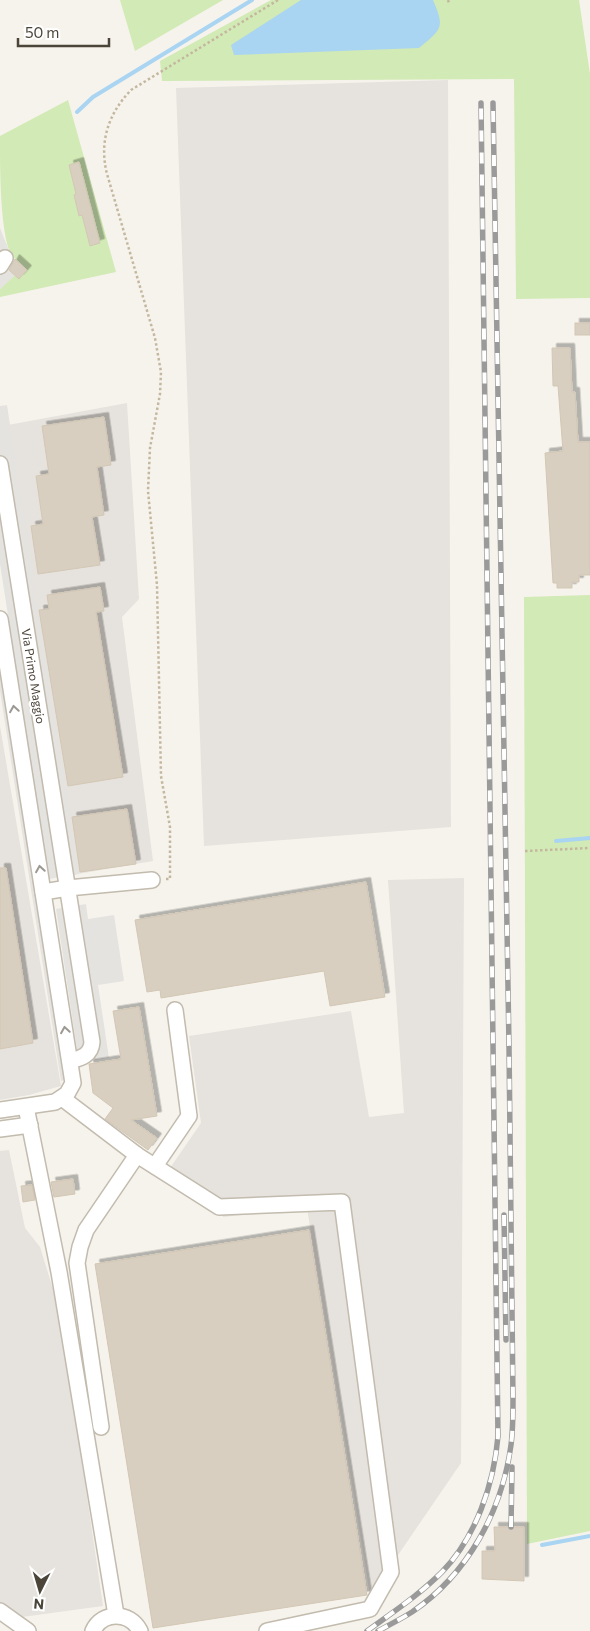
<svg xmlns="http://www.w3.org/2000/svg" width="590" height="1631" font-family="Commissioner,sans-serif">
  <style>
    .industrial { fill: #e6e2dd }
    .green { fill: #d2eab5 }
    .parking { fill: #e5e3e0 }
    .water { fill: #a9d4f2 }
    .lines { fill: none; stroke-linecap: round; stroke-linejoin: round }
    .stream { stroke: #a9d4f2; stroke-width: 4 }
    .building { fill: #d8cfc1; stroke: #d3c7b4; filter: url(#shadow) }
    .minor-casing { stroke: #c2bbae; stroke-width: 18 }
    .path { stroke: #c4b79f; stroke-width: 2.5; stroke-dasharray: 2.5 2.5; stroke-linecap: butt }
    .minor { stroke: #fff; stroke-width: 15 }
    .rail-casing { stroke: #9a9a9a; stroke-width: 5.5 }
    .rail { stroke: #fff; stroke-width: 4; stroke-dasharray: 11; stroke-linecap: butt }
    .oneway { stroke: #9c9892 }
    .labels { text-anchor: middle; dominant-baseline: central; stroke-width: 4.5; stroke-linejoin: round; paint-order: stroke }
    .street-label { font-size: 12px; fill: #4b4439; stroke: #fff }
  </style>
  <defs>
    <filter id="shadow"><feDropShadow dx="4.5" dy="-4.5" stdDeviation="0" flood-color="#0004"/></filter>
  </defs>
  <rect width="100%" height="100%" fill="#f6f3ec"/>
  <g class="industrial">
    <polygon points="448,80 451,827 204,846 176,88"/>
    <polygon points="127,403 139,599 122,617 153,861 72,875 8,425"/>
    <polygon points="0,726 61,1086 29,1095 0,1100"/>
    <polygon points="464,878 461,1463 370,1596 307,1208 223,1217 223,1207 168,1171 201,1123 189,1036 351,1011 369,1117 404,1113 388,880"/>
    <polygon points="9,1150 25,1228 40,1247 60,1312 103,1606 0,1620 0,1151"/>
  </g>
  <g class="green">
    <polygon points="120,0 223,0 135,51"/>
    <polygon points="271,0 579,0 590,74 590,298 516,299 514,79 162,81 160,61"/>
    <path d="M68,100L116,272L0,297V289L15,275L27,270C20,264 13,258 9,250C0,223 0,168 0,136Z"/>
    <polygon points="590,595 590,1531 527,1544 524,597"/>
  </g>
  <g class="parking">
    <polygon points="0,228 8,248 21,270 0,289"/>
    <polygon points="7,405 79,874 49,879 0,564 0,406"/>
    <polygon points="0,644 68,1079 61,1081 0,691"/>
    <polygon points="86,904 88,919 114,915 124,981 98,985 109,1058 79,1063 56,909"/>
  </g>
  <path class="water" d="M301,0H433C445,28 442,29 419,48L234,55L231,45Z"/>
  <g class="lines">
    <g class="stream">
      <polyline points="77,112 93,97 252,0"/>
      <polyline points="556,841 590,838"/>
      <polyline points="542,1545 590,1536"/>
    </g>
  </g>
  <g class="building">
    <polygon points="79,162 100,243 90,246 82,215 79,216 74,195 76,194 69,165"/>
    <polygon points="15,259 27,270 19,279 9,270"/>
    <rect x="575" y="323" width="15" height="12"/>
    <polygon points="552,348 570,348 572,392 575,392 578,442 590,442 590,575 579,575 579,582 572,582 572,588 557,588 557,583 553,583 545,453 563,451 558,386 553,386"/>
    <polygon points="104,417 111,465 97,467 104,515 92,517 100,565 38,574 31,526 43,524 36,476 49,474 42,426"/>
    <polygon points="100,587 104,611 96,612 123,777 68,786 39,610 49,609 47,595"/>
    <polygon points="127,809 136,864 80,872 72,817"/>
    <polygon points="0,868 6,868 33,1043 0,1049"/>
    <polygon points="366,882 385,997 330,1006 324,971 161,998 160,990 147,992 135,920"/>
    <polygon points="139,1007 157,1116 131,1120 157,1138 148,1150 105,1119 113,1108 93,1093 89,1064 121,1059 113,1011"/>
    <polygon points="73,1179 75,1194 54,1197 51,1182"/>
    <polygon points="32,1185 35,1200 23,1202 21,1186"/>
    <polygon points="309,1230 367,1595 153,1628 95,1264"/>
    <polygon points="494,1527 524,1527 524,1581 482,1579 482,1551 495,1551"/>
  </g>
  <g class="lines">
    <g class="minor-casing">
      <g id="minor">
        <polyline points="0,266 5,258"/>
        <path d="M0,464L92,1042C91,1055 82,1058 70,1061"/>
        <polyline points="0,619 73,1083 67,1094 55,1102 0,1110"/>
        <polyline points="43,892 68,888 152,880"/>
        <polyline points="62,1098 137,1155 219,1207 342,1202 391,1572 370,1609 267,1631"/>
        <polyline points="26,1107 59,1272 116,1615"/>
        <polyline points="0,1129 30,1125"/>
        <polyline points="155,1166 189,1116 175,1010"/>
        <polyline points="101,1427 77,1263 80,1247 86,1230 137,1155"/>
        <polyline points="0,1611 28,1631"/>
        <path d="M93,1631C102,1611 130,1611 140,1631"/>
      </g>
    </g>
    <g class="path">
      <polyline points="448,0 449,3"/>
      <polyline points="525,851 590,848"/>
      <path d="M166,879H170V827L161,776L157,585L148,491L150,448L160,394L161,372L155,338L107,174C99,142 108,114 131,90L278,0"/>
    </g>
    <use href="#minor" class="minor"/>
    <g class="rail-casing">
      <g id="rail">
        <polyline points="504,1215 506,1340"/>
        <polyline points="511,1527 512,1467"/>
        <path d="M367,1631C393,1612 419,1595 442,1572C476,1537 494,1484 498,1436L481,103"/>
        <path d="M378,1631C389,1625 401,1619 412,1612C468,1574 502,1511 511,1445C513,1430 513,1414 513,1399L509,1046L493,103"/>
      </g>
    </g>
    <use href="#rail" class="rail"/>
  </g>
  <defs><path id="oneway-chevron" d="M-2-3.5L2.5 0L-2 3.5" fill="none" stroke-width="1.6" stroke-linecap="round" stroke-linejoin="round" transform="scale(1.25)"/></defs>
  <g class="oneway">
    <use href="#oneway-chevron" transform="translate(14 709) rotate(-99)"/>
    <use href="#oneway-chevron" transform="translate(40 869) rotate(-99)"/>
    <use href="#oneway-chevron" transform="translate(65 1030) rotate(-99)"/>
  </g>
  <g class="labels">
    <g class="street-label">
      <text transform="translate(34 676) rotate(81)">Via Primo Maggio</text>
    </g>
  </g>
  <g transform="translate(40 1591) rotate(185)" stroke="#ffffff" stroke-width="4" paint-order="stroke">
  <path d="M0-4L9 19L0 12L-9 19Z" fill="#4b4439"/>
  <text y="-8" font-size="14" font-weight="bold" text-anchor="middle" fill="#4b4439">N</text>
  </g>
  <path d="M18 38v8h91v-8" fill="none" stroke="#4b4439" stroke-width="2.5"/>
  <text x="25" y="38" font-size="15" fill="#4b4439" stroke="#ffffff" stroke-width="4" paint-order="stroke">50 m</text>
</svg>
